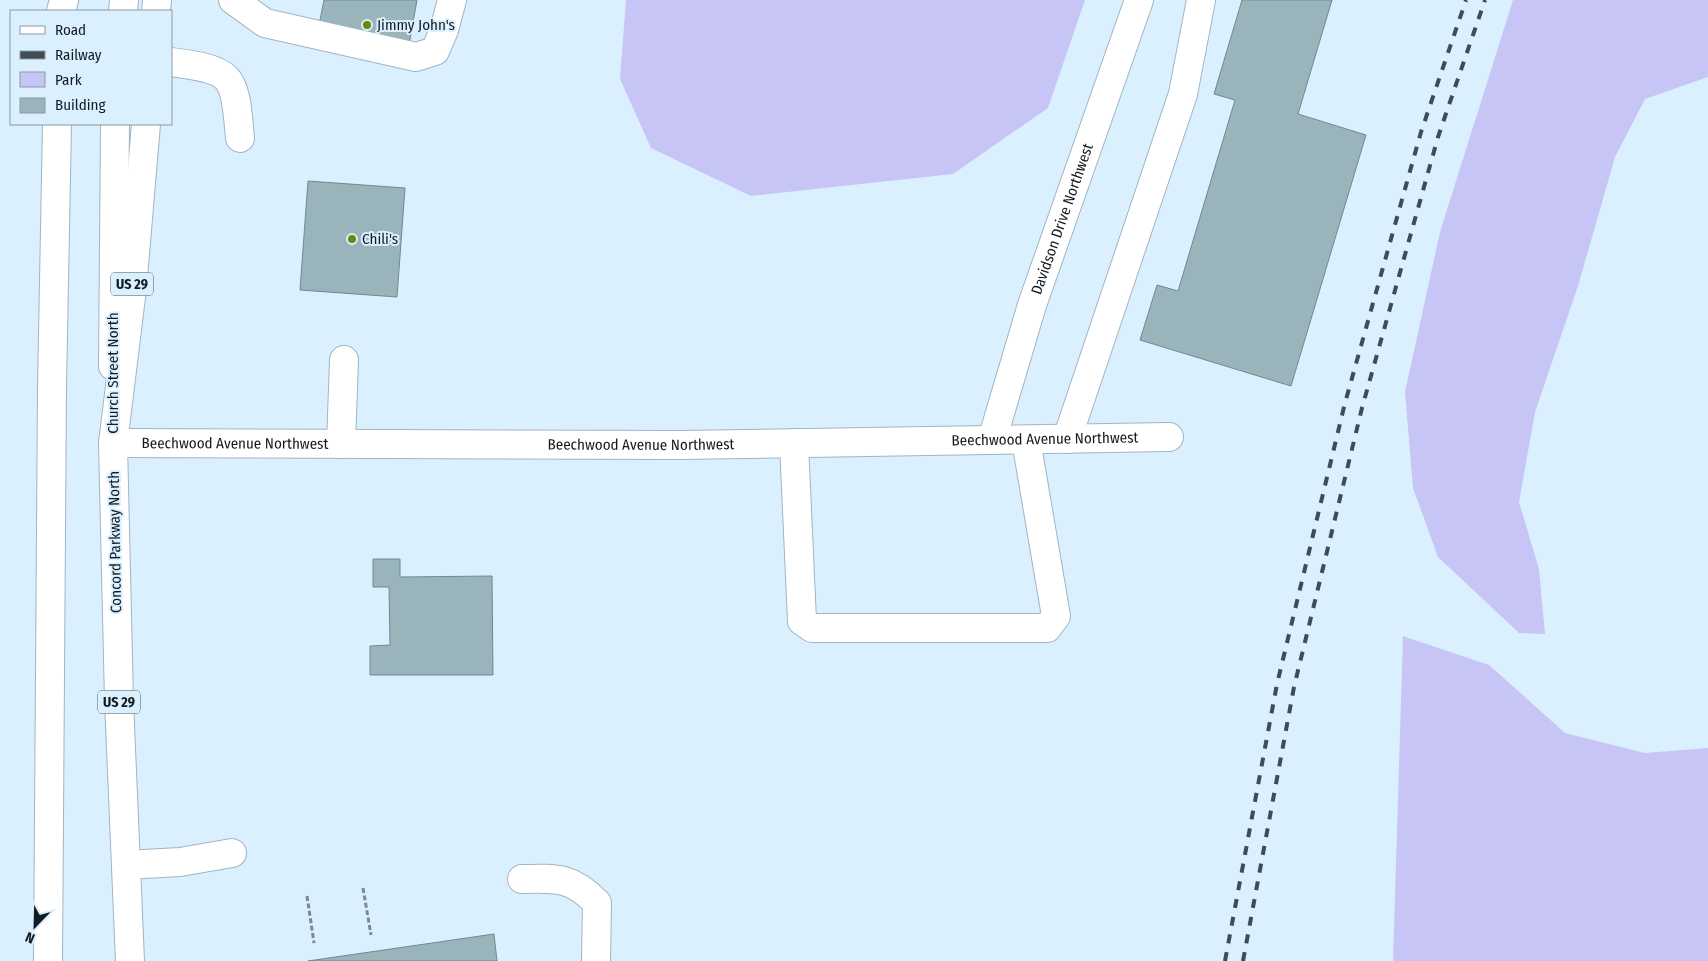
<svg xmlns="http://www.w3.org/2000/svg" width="1708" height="961" font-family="'Fira Sans Condensed',sans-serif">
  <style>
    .green { fill: #c6c5f5 }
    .building { fill: #9ab4bb; stroke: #708990 }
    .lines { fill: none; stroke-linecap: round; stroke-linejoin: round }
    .minor-casing { stroke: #a1b4c3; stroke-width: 30 }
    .major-casing { stroke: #a1b4c3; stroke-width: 30 }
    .highway-casing { stroke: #a1b4c3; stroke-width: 30 }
    .path { stroke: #7b8993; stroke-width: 3; stroke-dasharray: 5 2.5; stroke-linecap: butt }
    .minor { stroke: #fff; stroke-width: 28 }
    .major { stroke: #fff; stroke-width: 28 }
    .highway { stroke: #fff; stroke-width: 28 }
    .rail { stroke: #414b53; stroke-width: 4; stroke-dasharray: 9 9; stroke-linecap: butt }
    .poi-dot { fill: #68890a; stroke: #dbf0ff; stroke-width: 2 }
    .labels { text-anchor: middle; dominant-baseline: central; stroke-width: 4; stroke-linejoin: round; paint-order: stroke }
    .shield { fill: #dbf0ff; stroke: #4f5a63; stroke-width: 1 }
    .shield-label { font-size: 14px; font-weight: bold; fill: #131a20 }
    .poi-label { font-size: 15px; fill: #131a20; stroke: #dbf0ff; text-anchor: start }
    .street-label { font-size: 15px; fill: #131a20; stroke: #dbf0ff }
  </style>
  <rect width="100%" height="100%" fill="#dbf0ff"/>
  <g class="green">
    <polygon points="626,0 1085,0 1048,108 953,174 751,196 651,148 620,79"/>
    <polygon points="1513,0 1708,0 1708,77 1645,99 1615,157 1578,286 1535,412 1519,502 1539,569 1545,634 1519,633 1438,557 1413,488 1405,392 1440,232"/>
    <polygon points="1403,636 1489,665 1565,733 1645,753 1708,748 1708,961 1393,961"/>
  </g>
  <g class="building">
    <polygon points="324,0 417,0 409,45 325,29 320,20"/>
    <polygon points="1242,0 1332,0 1298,114 1366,135 1291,386 1140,340 1157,285 1178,291 1235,100 1214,94"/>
    <polygon points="308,181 405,188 397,297 300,290"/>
    <polygon points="373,559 400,559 400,577 492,576 493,675 370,675 370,646 390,645 389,587 373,587"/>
    <polygon points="494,934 497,961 308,961"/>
  </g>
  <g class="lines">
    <g class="minor-casing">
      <g id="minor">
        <polyline points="233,0 265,23 416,57 435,51 444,30 452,0"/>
        <path d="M171,62C186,64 216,67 226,78C238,89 238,122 240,138"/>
        <polyline points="1067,439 1183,94 1201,0"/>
        <path id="s1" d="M992,440L1032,305L1139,0"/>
        <path id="s2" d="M113,443L680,445L1169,437"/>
        <polyline points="794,443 802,621 812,628 1047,628 1056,616 1026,440"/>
        <polyline points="341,444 344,360"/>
        <polyline points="126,865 180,862 232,853"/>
        <path d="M522,879C557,878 572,877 597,903L596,961"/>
      </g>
    </g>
    <g class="major-casing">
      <g id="major">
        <polyline points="123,11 124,0"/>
        <polyline points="113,366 115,124"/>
      </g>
    </g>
    <g class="highway-casing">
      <g id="highway">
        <polyline points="61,11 64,0"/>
        <polyline points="156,11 157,0"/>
        <polyline points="48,961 52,387 57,124"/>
        <polyline points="130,961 119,701 113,443 132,289 146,124"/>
      </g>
    </g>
    <g class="path">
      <polyline points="363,888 371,935"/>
      <polyline points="307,896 314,943"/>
    </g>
    <use href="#minor" class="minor"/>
    <use href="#major" class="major"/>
    <use href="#highway" class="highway"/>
    <g class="rail">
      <polyline points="1225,961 1277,684 1345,403 1421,132 1466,0"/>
      <polyline points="1243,961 1294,687 1362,408 1438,137 1485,0"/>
    </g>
  </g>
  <g class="poi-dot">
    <circle cx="367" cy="25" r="5"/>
    <circle cx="352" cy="239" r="5"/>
  </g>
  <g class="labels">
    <g class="shield">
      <rect x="111" y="272.5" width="42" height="23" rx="4"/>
      <rect x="98" y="690.5" width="42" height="23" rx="4"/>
    </g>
    <g class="shield-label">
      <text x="132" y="284">US 29</text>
      <text x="119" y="702">US 29</text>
    </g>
    <g class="poi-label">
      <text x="377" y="25">Jimmy John's</text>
      <text x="362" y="239">Chili's</text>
    </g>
    <g class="street-label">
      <text stroke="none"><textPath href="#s1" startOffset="232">Davidson Drive Northwest</textPath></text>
      <text transform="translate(113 373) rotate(-90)">Church Street North</text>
      <text stroke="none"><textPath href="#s2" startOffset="932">Beechwood Avenue Northwest</textPath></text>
      <text stroke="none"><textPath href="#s2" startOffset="122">Beechwood Avenue Northwest</textPath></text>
      <text stroke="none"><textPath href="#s2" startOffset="528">Beechwood Avenue Northwest</textPath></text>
      <text transform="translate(115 542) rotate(-91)">Concord Parkway North</text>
    </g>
  </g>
  <rect x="10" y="10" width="162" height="115" fill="#dbf0ff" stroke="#8b9aa6"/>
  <rect x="20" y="26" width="25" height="8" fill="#ffffff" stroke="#8b9aa6"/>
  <text x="55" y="35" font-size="15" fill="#131a20">Road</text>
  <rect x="20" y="51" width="25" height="8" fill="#414b53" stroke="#8b9aa6"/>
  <text x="55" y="60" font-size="15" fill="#131a20">Railway</text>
  <rect x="20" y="72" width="25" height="15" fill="#c6c5f5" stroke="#8b9aa6"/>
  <text x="55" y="85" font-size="15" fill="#131a20">Park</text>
  <rect x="20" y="98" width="25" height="15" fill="#9ab4bb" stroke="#8b9aa6"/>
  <text x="55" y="110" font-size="15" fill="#131a20">Building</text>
  <g transform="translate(35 926) rotate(203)" stroke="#dbf0ff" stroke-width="4" paint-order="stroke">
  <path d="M0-4L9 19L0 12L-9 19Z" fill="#131a20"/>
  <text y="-8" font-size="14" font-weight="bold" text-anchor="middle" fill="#131a20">N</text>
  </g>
</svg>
